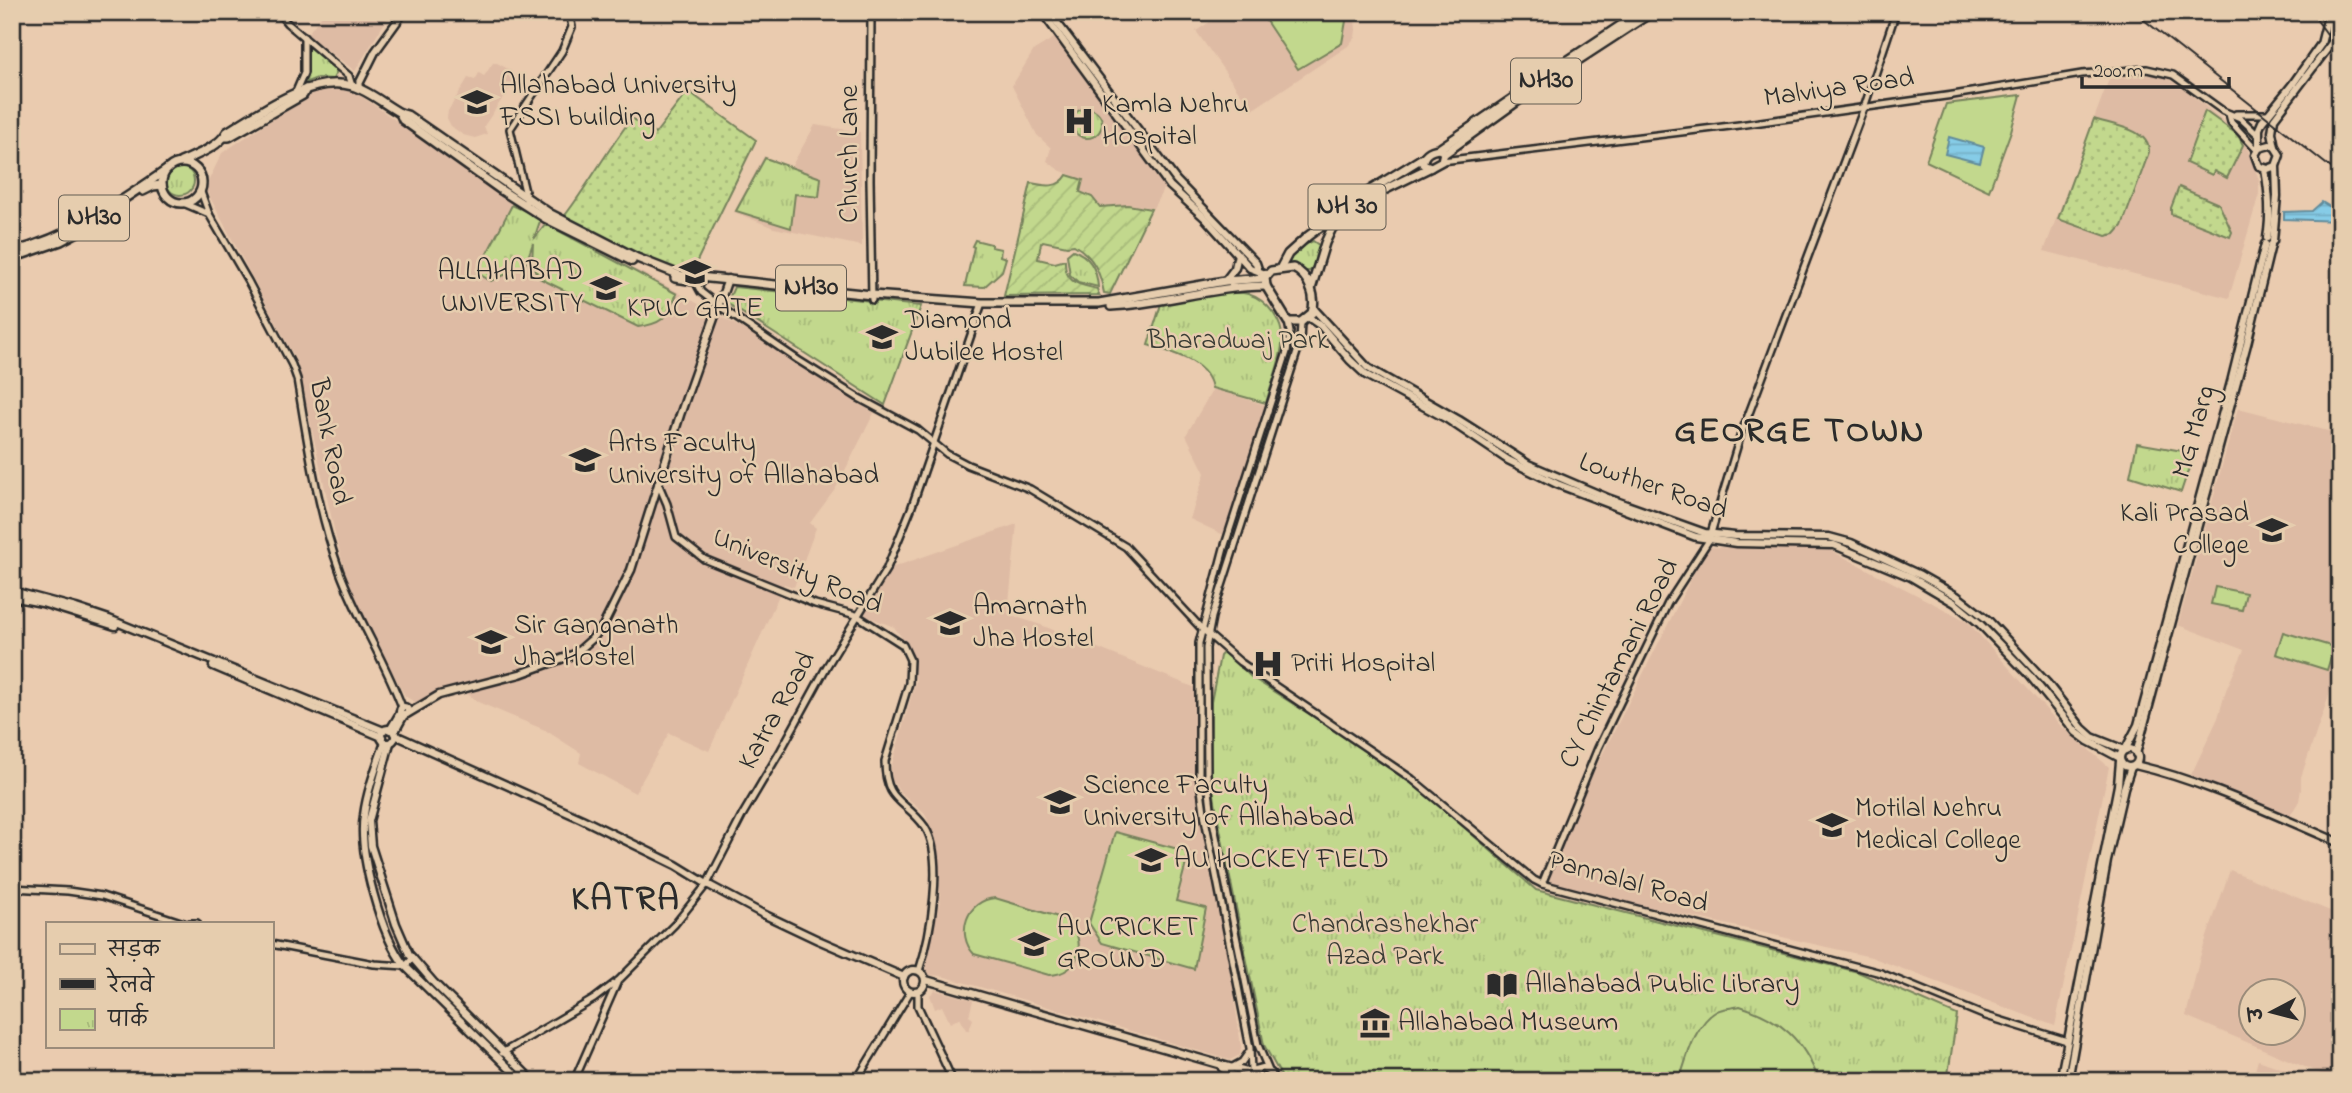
<svg xmlns="http://www.w3.org/2000/svg" width="2352" height="1093" font-family="'Indie Flower','Playpen Sans Deva',sans-serif">
  <style>
    .built { fill: #debba4; fill-rule: evenodd }
    .grass { fill: url(#grass-dots); stroke: #76825c; stroke-width: 2 }
    .park { fill: url(#park-tufts); stroke: #76825c; stroke-width: 2 }
    .garden { fill: url(#garden-furrows); stroke: #76825c; stroke-width: 2 }
    .pitch { fill: #c2d88d; stroke: #76825c; stroke-width: 2 }
    .water { fill: url(#water-rules); stroke: #628c9c; stroke-width: 2 }
    .lines { fill: none; stroke-linecap: round; stroke-linejoin: round }
    .minor-casing { stroke: #2b2b2b; stroke-width: 10 }
    .major-casing { stroke: #2b2b2b; stroke-width: 11 }
    .highway-casing { stroke: #2b2b2b; stroke-width: 12 }
    .minor { stroke: #e6cdae; stroke-width: 5 }
    .major { stroke: #e6cdae; stroke-width: 6 }
    .highway { stroke: #e6cdae; stroke-width: 7 }
    .rail { stroke: #2b2b2b; stroke-width: 2 }
    .labels { text-anchor: middle; dominant-baseline: central; stroke-width: 5; stroke-linejoin: round; paint-order: stroke }
    .shield { fill: #e6cdae; stroke: #635c52; stroke-width: 2 }
    .shield-label { font-size: 26px; font-weight: bold; fill: #2b2b2b }
    .poi-label { font-size: 28px; fill: #2b2b2b; stroke: #e6cdae; text-anchor: start }
    .street-label { font-size: 28px; fill: #2b2b2b; stroke: #e6cdae }
    .park-label { font-size: 28px; fill: #3a3c35; stroke: #e6cdae }
    .district-label { font-size: 35px; font-weight: bold; letter-spacing: 2px; fill: #2b2b2b; stroke: #e6cdae }
  </style>
  <defs>
    <pattern id="grass-dots" width="8" height="8" patternUnits="userSpaceOnUse" patternTransform="scale(1.75)"><rect width="8" height="8" fill="#c2d88d"/><path d="M2 2h.1M6 6h.1" fill="none" stroke="#a7ba7a" stroke-width="1.8" stroke-linecap="round"/></pattern>
    <pattern id="park-tufts" width="24" height="20" patternUnits="userSpaceOnUse" patternTransform="scale(1.75)"><rect width="24" height="20" fill="#c2d88d"/><path d="M3 7l-1-3M5 7V3M7 7l1-3M15 17l-1-3M17 17v-4M19 17l1-3" fill="none" stroke="#a7ba7a"/></pattern>
    <pattern id="garden-furrows" width="10" height="10" patternUnits="userSpaceOnUse" patternTransform="scale(1.75)"><rect width="10" height="10" fill="#c2d88d"/><path d="M-1 1l2-2M0 10L10 0M9 11l2-2" fill="none" stroke="#a7ba7a"/></pattern>
    <pattern id="water-rules" width="6" height="5" patternUnits="userSpaceOnUse" patternTransform="scale(1.75)"><rect width="6" height="5" fill="#86cce7"/><path d="M0 2.5h6" fill="none" stroke="#74afc6"/></pattern>
  </defs>
  <rect width="100%" height="100%" fill="#eacbaf"/>
  <filter id="ink" filterUnits="userSpaceOnUse"><feTurbulence type="fractalNoise" baseFrequency=".0143" numOctaves="2"/><feDisplacementMap in="SourceGraphic" scale="14" xChannelSelector="R" yChannelSelector="G"/><feConvolveMatrix kernelMatrix="1 2 1 2 8 2 1 2 1" color-interpolation-filters="sRGB"/></filter>
  <g filter="url(#ink)">
    <g class="built">
      <polygon points="324,12 390,14 355,71 307,35"/>
      <polygon points="1225,12 1351,12 1355,18 1356,30 1355,37 1348,46 1252,110 1196,31"/>
      <polygon points="1059,35 1118,107 1168,181 1153,208 1128,204 1100,207 1092,196 1081,191 1084,180 1059,170 1047,161 1051,148 1037,135 1012,86 1034,50"/>
      <polygon points="493,63 497,63 510,70 515,80 484,126 487,134 475,138 463,135 451,126 447,118 448,111 468,78 475,80 479,73 484,76"/>
      <polygon points="2154,75 2168,79 2184,89 2243,137 2259,180 2259,194 2229,298 2044,251 2109,79"/>
      <polygon points="330,87 358,94 504,196 595,251 649,276 748,332 874,413 836,488 810,523 816,528 794,587 784,584 709,751 669,733 635,793 579,763 581,753 545,730 478,702 456,685 437,692 429,699 418,704 405,696 352,595 336,538 297,362 205,188 222,153 312,93"/>
      <polygon points="815,125 860,132 862,246 774,228 734,212 764,156 791,167"/>
      <polygon points="1213,389 1265,405 1226,536 1190,519 1205,473 1186,435"/>
      <polygon points="2238,408 2340,434 2340,663 2301,777 2301,789 2299,801 2290,816 2191,775 2218,718 2226,690 2244,650 2178,625"/>
      <polygon points="1017,524 1008,612 1010,615 1041,625 1203,691 1204,773 1241,1047 1240,1055 1230,1060 942,976 930,975 926,969 940,901 940,869 934,833 924,812 899,791 892,780 891,768 916,680 913,662 906,643 894,627 864,615 888,569"/>
      <polygon points="1707,547 1830,550 1967,621 2061,726 2109,767 2055,1026 1871,957 1538,882"/>
      <path d="M2230,870L2335,913L2340,905V1075L2326,1076L2186,1016L2200,957ZM2250,992H2292V1034H2250Z"/>
      <polygon points="935,990 973,1000 969,1016 973,1019 969,1030 966,1030 960,1018 950,1023 942,1006 935,1009 930,995"/>
      <polygon points="2258,1060 2318,1081 2252,1081"/>
    </g>
    <g class="grass">
      <path d="M688,91L756,140L695,265L687,269L673,271L629,254L563,218C588,186 607,150 632,118L655,134Z"/>
      <polygon points="2205,111 2238,135 2243,145 2227,178 2214,171 2212,175 2186,163"/>
      <path d="M2094,119C2112,125 2150,129 2149,152L2122,226L2115,234L2106,236L2058,219Z"/>
      <polygon points="2179,187 2219,204 2232,232 2230,237 2171,214 2171,208"/>
    </g>
    <g class="park">
      <polygon points="303,42 337,71 333,79 317,78 299,85"/>
      <circle cx="1087" cy="123" r="15"/>
      <polygon points="765,158 821,178 819,197 795,194 791,228 736,211"/>
      <circle cx="180" cy="181" r="14"/>
      <path d="M512,205L541,218L534,239L546,224L677,294C665,318 665,323 638,327L539,278L532,264L533,243L525,266L491,281L477,273Z"/>
      <polygon points="975,240 991,244 991,247 1001,249 1000,256 1006,258 1002,271 984,287 965,286 974,247 972,246"/>
      <polygon points="1313,241 1320,246 1315,263 1310,271 1303,271 1288,264 1287,260 1296,249"/>
      <path d="M1073,250C1090,256 1097,270 1098,287L1078,282L1070,275L1067,255Z"/>
      <polygon points="734,287 921,306 885,405 727,303"/>
      <path d="M1226,293C1233,293 1241,292 1248,294C1268,300 1285,323 1282,345C1280,364 1271,384 1266,403L1212,388C1207,360 1172,353 1148,345L1162,301Z"/>
      <polygon points="2137,443 2194,453 2181,492 2130,476"/>
      <polygon points="1225,651 1251,677 1399,771 1536,890 1858,972 1957,1015 1947,1081 1284,1081 1264,1045 1217,814 1210,769 1211,702 1220,656"/>
    </g>
    <path class="garden" d="M1067,175L1083,180L1080,192L1092,197L1100,207L1128,205L1151,209L1110,294L1104,293C1100,272 1094,257 1074,245L1067,246L1043,241L1041,243L1038,259L1055,263L1065,260C1064,283 1078,284 1097,289L1099,295L1004,296L1031,183C1045,186 1059,189 1067,175Z"/>
    <g class="pitch">
      <polygon points="1260,12 1340,12 1346,21 1342,43 1298,69"/>
      <polygon points="2021,95 2011,131 1989,191 1926,161 1946,104"/>
      <polygon points="2215,587 2246,593 2242,610 2211,604"/>
      <polygon points="2283,632 2334,647 2327,670 2276,654"/>
      <polygon points="1115,832 1189,852 1176,901 1206,908 1194,969 1102,943 1089,923"/>
      <path d="M995,898L1068,920C1087,941 1081,974 1049,975L974,954C955,934 967,900 995,898Z"/>
      <path d="M1740,1006C1781,1019 1804,1040 1819,1081H1679C1687,1058 1694,1024 1717,1011C1723,1008 1733,1008 1740,1006Z"/>
    </g>
    <g class="water">
      <polygon points="1949,137 1984,147 1980,163 1945,154"/>
      <polygon points="2322,202 2340,213 2340,221 2284,219 2284,212 2312,211"/>
    </g>
    <g class="lines">
      <g class="minor-casing">
        <g id="minor">
          <polyline points="278,12 287,23 349,76 352,86"/>
          <polyline points="871,12 870,180 872,300"/>
          <polyline points="295,94 304,73 304,37"/>
          <polyline points="2229,114 2231,122 2257,150"/>
          <polyline points="2236,114 2267,114"/>
          <polyline points="1442,161 1739,125 1953,95 2082,74 2147,69 2173,75 2223,111 2240,118 2258,135"/>
          <path d="M201,192L209,214L248,281L292,365L297,379C308,444 317,509 340,572C357,618 385,661 402,707"/>
          <polyline points="183,203 209,214"/>
          <polyline points="524,204 527,200 510,129 562,51 572,27 569,12"/>
          <polyline points="695,281 701,292 719,306 798,360 857,397 918,430 947,454 968,465 1030,489 1126,547 1201,628 1240,662 1412,779 1534,880 1542,884 1881,973 1983,1015 2067,1041"/>
          <path d="M658,483L667,504L676,537L704,559L815,604L856,615L903,645L910,660L909,683L885,761C885,803 905,799 925,827C945,858 930,938 919,971"/>
          <polyline points="1542,884 1598,748 1668,603 1709,540 1740,437 1864,108 1896,12"/>
          <polyline points="12,888 68,891 102,896 184,923"/>
          <polyline points="190,923 197,923"/>
          <polyline points="271,944 374,964 405,966 413,958"/>
          <polyline points="918,992 918,1006 953,1081"/>
          <polyline points="502,1053 594,999 619,980 675,924 707,884 743,814 781,750 827,666 887,568 911,509 982,303"/>
          <polyline points="1231,1068 1242,1062 1249,1052"/>
          <polyline points="1251,1071 1250,1048 1205,819 1199,775 1199,643 1224,548 1287,352 1290,332 1288,322"/>
          <polyline points="1269,1071 1258,1045 1212,816 1207,774 1206,648 1212,617 1300,343 1301,322"/>
          <polyline points="574,1081 617,983"/>
          <polyline points="856,1081 910,992"/>
        </g>
      </g>
      <g class="major-casing">
        <g id="major">
          <polyline points="1042,12 1170,186 1205,218 1250,268 1268,275"/>
          <polyline points="1049,12 1176,180 1256,263 1258,269"/>
          <polyline points="357,88 375,52 404,12"/>
          <polyline points="2275,147 2272,132 2274,119 2334,40 2336,12"/>
          <polyline points="2259,148 2259,129 2262,122 2292,85 2321,44 2329,12"/>
          <path d="M2265,169C2269,193 2271,214 2267,238"/>
          <polyline points="2273,241 2277,196 2276,166 2280,155 2275,147 2270,145 2259,148 2255,155 2259,166 2268,169 2276,166"/>
          <polyline points="1225,281 1235,268 1238,254"/>
          <polyline points="1314,309 1368,368 1459,420 1528,464 1610,499 1705,533 1735,536 1829,537 1851,543 1920,575 1957,596 1988,620 2047,683 2082,728 2092,737 2125,750 2138,725 2231,382 2265,244"/>
          <polyline points="1308,317 1321,326 1350,360 1366,375 1447,419 1508,460 1557,484 1696,537 1736,543 1834,545 1911,577 1955,603 1979,623 2031,677 2076,732 2088,741 2120,758"/>
          <polyline points="12,591 76,608 109,619 384,731"/>
          <polyline points="12,597 42,603 115,626"/>
          <polyline points="213,666 382,737"/>
          <circle cx="404" cy="711" r="4"/>
          <polyline points="407,714 439,695 520,674 575,654 592,639 603,626 631,570 680,415 728,279"/>
          <circle cx="388" cy="736" r="7"/>
          <polyline points="390,730 400,713"/>
          <polyline points="394,733 404,715"/>
          <polyline points="395,735 582,819 676,865 707,884 761,913 818,940 904,977"/>
          <path d="M385,742C377,765 367,791 364,815C358,853 381,936 405,966L522,1081"/>
          <polyline points="390,743 369,821 371,846 396,924 409,954 434,983 533,1081"/>
          <circle cx="2129" cy="758" r="9"/>
          <polyline points="2136,754 2247,344 2271,245"/>
          <path d="M2135,765C2204,781 2274,815 2340,843"/>
          <circle cx="914" cy="981" r="11"/>
          <polyline points="926,980 1250,1073"/>
          <polyline points="1222,1068 1242,1081"/>
          <polyline points="1247,1081 1251,1071 1262,1068 1271,1073 1273,1081"/>
          <polyline points="2060,1081 2118,785 2120,761"/>
          <polyline points="2068,1081 2107,861 2124,788 2131,767"/>
        </g>
      </g>
      <g class="highway-casing">
        <g id="highway">
          <polyline points="1546,75 1641,12"/>
          <polyline points="400,113 403,120 501,190 545,218 632,261"/>
          <polyline points="224,137 229,137 303,95 306,89"/>
          <polyline points="1439,149 1528,88"/>
          <path d="M1439,149L1444,152L1442,161L1431,167L1423,164C1422,155 1430,150 1439,149Z"/>
          <polyline points="1444,154 1540,85 1652,12"/>
          <path d="M181,162C196,155 219,147 227,132C260,112 312,74 352,86C368,90 385,105 400,113L407,115L549,213L637,258L680,275L872,295L982,303H1099L1225,281L1265,278L1271,271L1293,268C1309,275 1317,297 1312,313L1301,322H1288L1266,286L1265,278"/>
          <circle cx="182" cy="183" r="20"/>
          <polyline points="143,191 153,186 162,185"/>
          <path d="M12,252C73,236 117,204 168,169"/>
          <polyline points="12,258 61,241 108,216"/>
          <polyline points="1280,269 1288,254 1308,236 1372,189 1424,157"/>
          <polyline points="675,278 701,282"/>
          <polyline points="1311,289 1325,243 1332,228 1382,191 1431,167"/>
          <path d="M1111,306C1163,304 1213,286 1266,286"/>
        </g>
      </g>
      <use href="#minor" class="minor"/>
      <use href="#major" class="major"/>
      <use href="#highway" class="highway"/>
      <g class="rail">
        <polyline points="2134,12 2340,175"/>
        <polyline points="2311,12 2340,52"/>
      </g>
    </g>
  </g>
  <defs>
    <g id="university-bare" transform="scale(2.415)"><path d="M0-5L7-2L0 1L-7-2ZM-4 1L0 2.5L4 1V4Q0 6-4 4Z" fill="#2b2b2b" stroke="#e6cdae" stroke-width="2.5" paint-order="stroke"/></g>
    <g id="hospital-bare" transform="scale(2.415)"><path d="M-5-5h3v3.5h4V-5h3V5h-3V1.5h-4V5h-3Z" fill="#2b2b2b" stroke="#e6cdae" stroke-width="2.5" paint-order="stroke"/></g>
    <g id="library-bare" transform="scale(2.415)"><path d="M-6-4Q-3-5.5-.7-3.5V5Q-3 3-6 4ZM6-4Q3-5.5 .7-3.5V5Q3 3 6 4Z" fill="#2b2b2b" stroke="#e6cdae" stroke-width="2.5" paint-order="stroke"/></g>
    <g id="museum-bare" transform="scale(2.415)"><path d="M0-6L6-3V-2H-6V-3ZM-5-1h2V3h-2ZM-1-1h2V3h-2ZM3-1h2V3H3ZM-6 4H6V6H-6Z" fill="#2b2b2b" stroke="#e6cdae" stroke-width="2.5" paint-order="stroke"/></g>
  </defs>
  <g fill-rule="evenodd">
    <use href="#university-bare" x="477" y="102"/>
    <use href="#hospital-bare" x="1079" y="121"/>
    <use href="#university-bare" x="695" y="272"/>
    <use href="#university-bare" x="606" y="288"/>
    <use href="#university-bare" x="882" y="337"/>
    <use href="#university-bare" x="585" y="460"/>
    <use href="#university-bare" x="2272" y="530"/>
    <use href="#university-bare" x="950" y="623"/>
    <use href="#university-bare" x="491" y="642"/>
    <use href="#hospital-bare" x="1268" y="664"/>
    <use href="#university-bare" x="1060" y="802"/>
    <use href="#university-bare" x="1832" y="825"/>
    <use href="#university-bare" x="1151" y="860"/>
    <use href="#university-bare" x="1034" y="944"/>
    <use href="#library-bare" x="1502" y="985"/>
    <use href="#museum-bare" x="1375" y="1023"/>
  </g>
  <g class="labels">
    <g class="shield">
      <rect x="1511" y="58.5" width="70" height="45" rx="5"/>
      <rect x="1308.5" y="184.5" width="77" height="45" rx="5"/>
      <rect x="59" y="195.5" width="70" height="45" rx="5"/>
      <rect x="776" y="265.5" width="70" height="45" rx="5"/>
    </g>
    <g class="shield-label">
      <text x="1546" y="81">NH30</text>
      <text x="1347" y="207">NH 30</text>
      <text x="94" y="218">NH30</text>
      <text x="811" y="288">NH30</text>
    </g>
    <g class="poi-label">
      <text x="500" y="86">Allahabad University<tspan x="500" dy="32">FSSI building</tspan></text>
      <text x="1102" y="105">Kamla Nehru<tspan x="1102" dy="32">Hospital</tspan></text>
      <text x="583" y="272" text-anchor="end">ALLAHABAD<tspan x="583" dy="32">UNIVERSITY</tspan></text>
      <text x="695" y="309" text-anchor="middle">KPUC GATE</text>
      <text x="905" y="321">Diamond<tspan x="905" dy="32">Jubilee Hostel</tspan></text>
      <text x="608" y="444">Arts Faculty<tspan x="608" dy="32">University of Allahabad</tspan></text>
      <text x="2249" y="514" text-anchor="end">Kali Prasad<tspan x="2249" dy="32">College</tspan></text>
      <text x="973" y="607">Amarnath<tspan x="973" dy="32">Jha Hostel</tspan></text>
      <text x="514" y="626">Sir Ganganath<tspan x="514" dy="32">Jha Hostel</tspan></text>
      <text x="1291" y="664">Priti Hospital</text>
      <text x="1083" y="786">Science Faculty<tspan x="1083" dy="32">University of Allahabad</tspan></text>
      <text x="1855" y="809">Motilal Nehru<tspan x="1855" dy="32">Medical College</tspan></text>
      <text x="1174" y="860">AU HOCKEY FIELD</text>
      <text x="1057" y="928">AU CRICKET<tspan x="1057" dy="32">GROUND</tspan></text>
      <text x="1525" y="985">Allahabad Public Library</text>
      <text x="1398" y="1023">Allahabad Museum</text>
    </g>
    <g class="street-label">
      <text transform="translate(1839 89) rotate(-8)">Malviya Road</text>
      <text transform="translate(850 154) rotate(-90)">Church Lane</text>
      <text transform="translate(2195 432) rotate(-74)">MG Marg</text>
      <text transform="translate(329 442) rotate(79)">Bank Road</text>
      <text transform="translate(1653 487) rotate(19)">Lowther Road</text>
      <text transform="translate(797 572) rotate(23)">University Road</text>
      <text transform="translate(1620 664) rotate(-63)">CY Chintamani Road</text>
      <text transform="translate(778 711) rotate(-61)">Katra Road</text>
      <text transform="translate(1628 883) rotate(16)">Pannalal Road</text>
    </g>
    <g class="park-label">
      <text x="1238" y="341">Bharadwaj Park</text>
      <text x="1385" y="925">Chandrashekhar<tspan x="1385" dy="32">Azad Park</tspan></text>
    </g>
    <g class="district-label">
      <text x="1800" y="432">GEORGE TOWN</text>
      <text x="626" y="900">KATRA</text>
    </g>
  </g>
  <rect width="2352" height="1093" fill="none" stroke="#e6cdae" stroke-width="42"/>
  <rect x="21" y="21" width="2310" height="1051" fill="none" stroke="#2b2b2b" stroke-width="2.5" filter="url(#ink)"/>
  <rect x="46" y="922" width="228" height="126" fill="#e6cdae" stroke="#9b8c7a" stroke-width="2"/>
  <rect x="60" y="944" width="35" height="10" fill="#e6cdae" stroke="#9b8c7a" stroke-width="2"/>
  <text x="108" y="956" font-size="21" fill="#2b2b2b">सड़क</text>
  <rect x="60" y="979" width="35" height="10" fill="#2b2b2b" stroke="#9b8c7a" stroke-width="2"/>
  <text x="108" y="992" font-size="21" fill="#2b2b2b">रेलवे</text>
  <rect x="60" y="1009" width="35" height="21" fill="url(#park-tufts)" stroke="#9b8c7a" stroke-width="2"/>
  <text x="108" y="1026" font-size="21" fill="#2b2b2b">पार्क</text>
  <g transform="translate(2272 1012) rotate(263)"><circle r="33" fill="#e6cdae" stroke="#9b8c7a" stroke-width="2"/>
  <path d="M0-5L12 26L0 18L-12 26Z" fill="#2b2b2b"/>
  <text y="-10" font-size="19" font-weight="bold" text-anchor="middle" fill="#2b2b2b">उ</text>
  </g>
  <path d="M2082 77v10h147v-10" fill="none" stroke="#2b2b2b" stroke-width="3.5"/>
  <text x="2093" y="77" font-size="21" fill="#2b2b2b" stroke="#e6cdae" stroke-width="5" paint-order="stroke">200 m</text>
</svg>
